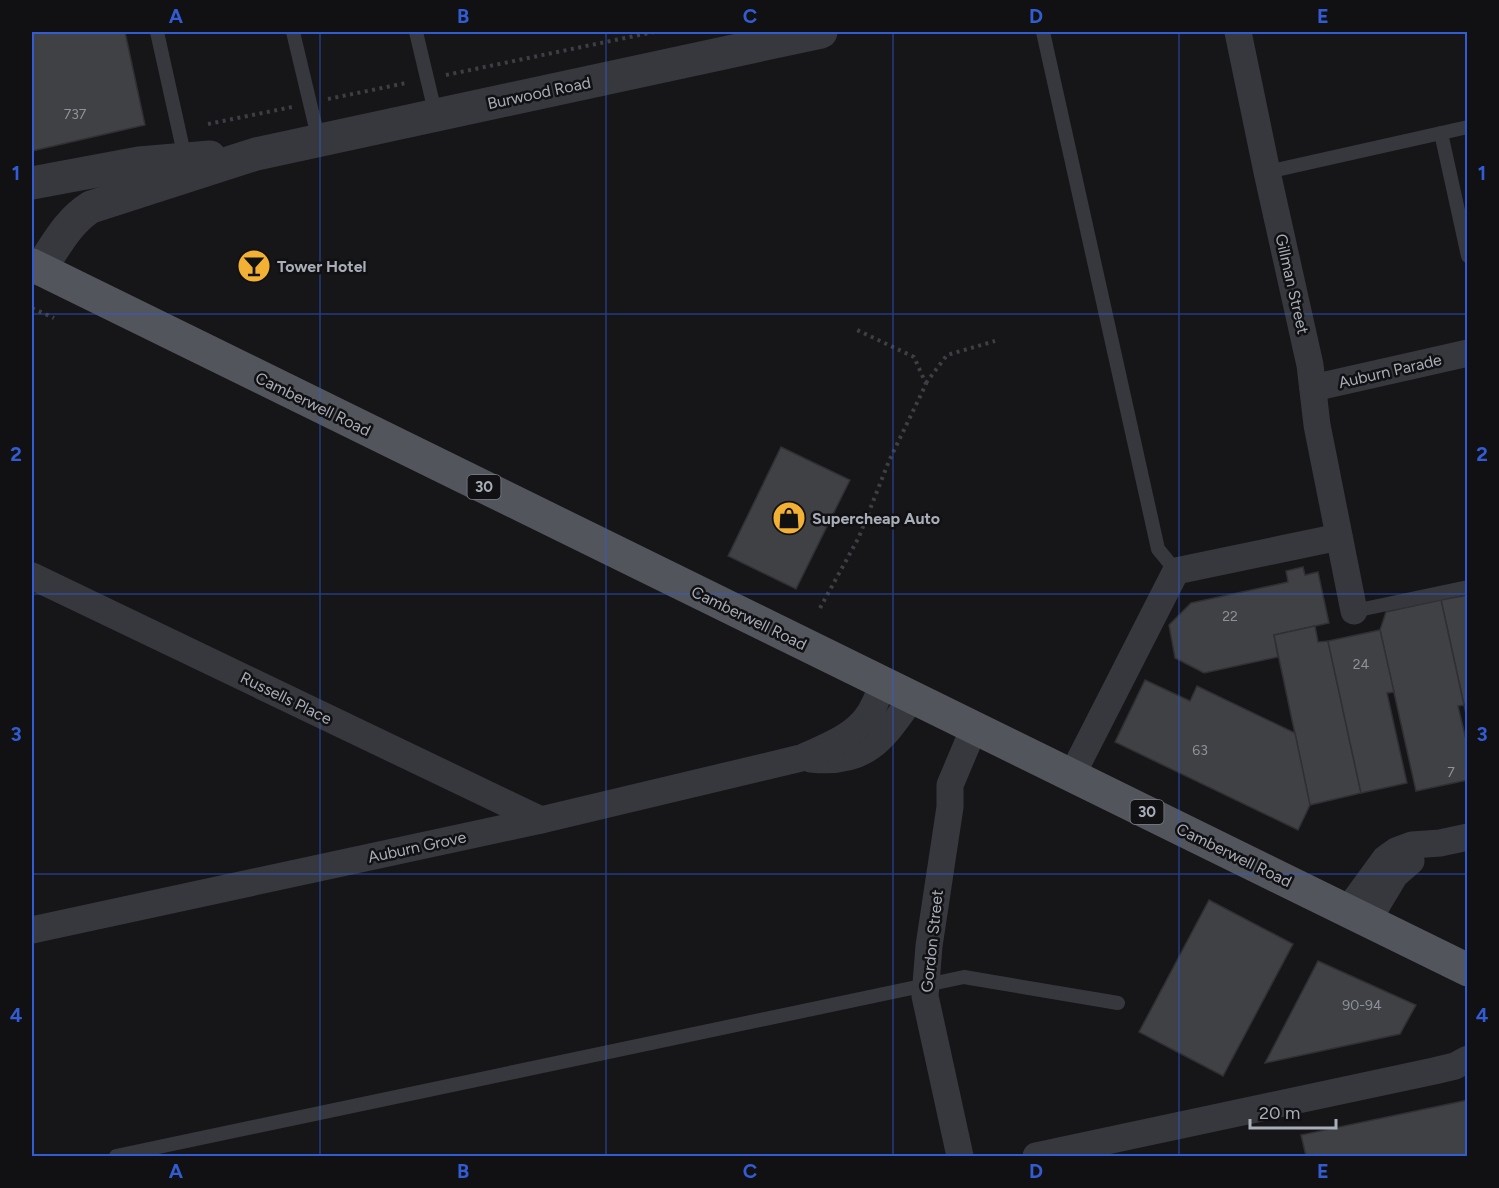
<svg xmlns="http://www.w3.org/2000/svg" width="1499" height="1188" font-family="Figtree,sans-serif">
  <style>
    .building { fill: #404145; stroke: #303034; stroke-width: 1.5 }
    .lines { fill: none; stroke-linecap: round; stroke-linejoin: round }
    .path { stroke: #3d3f44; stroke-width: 4; stroke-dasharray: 3 4.5; stroke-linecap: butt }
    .service { stroke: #37383d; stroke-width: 14 }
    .minor { stroke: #37383d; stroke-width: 27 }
    .tertiary { stroke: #37383d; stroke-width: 33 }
    .primary { stroke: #53555c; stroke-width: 33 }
    .grid { fill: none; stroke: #325cd3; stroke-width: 1.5; stroke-opacity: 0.55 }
    .labels { text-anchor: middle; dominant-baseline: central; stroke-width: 5; stroke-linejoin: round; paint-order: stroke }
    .number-label { font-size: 14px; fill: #8e929b }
    .shield { fill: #111113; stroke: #7b7e86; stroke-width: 1.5 }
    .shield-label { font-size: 15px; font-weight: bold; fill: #a8adb8 }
    .street-label { font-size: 16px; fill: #a8adb8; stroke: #111113 }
    .poi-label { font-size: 16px; font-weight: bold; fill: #a8adb8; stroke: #111113; text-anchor: start }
    .neatline { fill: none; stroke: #325cd3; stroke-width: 2 }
    .grid-label { font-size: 20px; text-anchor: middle; font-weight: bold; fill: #325cd3 }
  </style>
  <rect width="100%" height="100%" fill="#161618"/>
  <g class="building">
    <polygon points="32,32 125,32 145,125 32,151"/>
    <polygon points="781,447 850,480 796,589 728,556"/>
    <polygon points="1303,567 1305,575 1318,572 1329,623 1274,635 1278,657 1204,673 1175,658 1169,625 1191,603 1288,582 1286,571"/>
    <polygon points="1468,595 1468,723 1441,600"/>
    <polygon points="1441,600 1464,705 1458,706 1468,748 1468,780 1416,791 1380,630 1386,612"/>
    <polygon points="1315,626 1318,642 1328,641 1361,793 1310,805 1274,635"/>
    <polygon points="1380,630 1394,692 1387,693 1407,783 1361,793 1328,641"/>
    <polygon points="1145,680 1190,701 1197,686 1295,733 1310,805 1298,830 1115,742"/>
    <polygon points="1209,900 1293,944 1223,1076 1139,1032"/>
    <polygon points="1318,961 1416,1005 1400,1034 1265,1063"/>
    <polygon points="1468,1100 1468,1156 1306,1156 1301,1135"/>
  </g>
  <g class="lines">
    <g class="path">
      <polyline points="446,75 654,32"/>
      <polyline points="328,99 406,83"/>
      <polyline points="208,124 292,107"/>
      <polyline points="32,308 54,318"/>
      <polyline points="926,383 947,355 995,341"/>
      <polyline points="820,608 859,537 889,461 926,384 914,357 855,329"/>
    </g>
    <g class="service">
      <polyline points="157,32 185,158"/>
      <polyline points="293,32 319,141"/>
      <polyline points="416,32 436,116"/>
      <polyline points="1043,32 1158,549 1176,571"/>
      <polyline points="1441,133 1468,256"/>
      <polyline points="1267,172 1468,127"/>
      <polyline points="1354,611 1468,587"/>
      <polyline points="116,1156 964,977 1118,1003"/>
    </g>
    <g class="minor">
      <polyline points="1238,32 1267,172 1310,365 1317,425 1354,611"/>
      <polyline points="1313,388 1468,353"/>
      <polyline points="32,576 541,820"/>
      <path d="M811,759C867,765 883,739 912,698"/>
      <polyline points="1072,775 1176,571 1339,537"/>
      <polyline points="1347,911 1385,859 1396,851 1412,845 1440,843 1468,837"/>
      <polyline points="1368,920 1395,875 1411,861"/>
      <path d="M32,930L541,820L801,758C825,747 854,737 869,714C875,705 879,694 883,684"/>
      <polyline points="960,1156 925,996 929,946 950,807 950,785 974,728"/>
      <polyline points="1036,1156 1434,1071 1455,1066 1468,1059"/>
    </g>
    <g class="tertiary">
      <polyline points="32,183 139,163 210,157"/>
      <path d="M40,269C55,247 68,221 91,207L256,154L821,32"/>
    </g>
    <polyline class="primary" points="32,265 1468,970"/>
  </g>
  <path class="grid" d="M320,32V1156M606,32V1156M893,32V1156M1179,32V1156M32,314H1468M32,594H1468M32,874H1468"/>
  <defs>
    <g id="bar-disc" transform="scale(1.725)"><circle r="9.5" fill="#f2b134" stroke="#111113"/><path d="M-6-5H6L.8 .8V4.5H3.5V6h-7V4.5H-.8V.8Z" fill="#111"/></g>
    <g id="shop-disc" transform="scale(1.725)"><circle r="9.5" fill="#f2b134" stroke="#111113"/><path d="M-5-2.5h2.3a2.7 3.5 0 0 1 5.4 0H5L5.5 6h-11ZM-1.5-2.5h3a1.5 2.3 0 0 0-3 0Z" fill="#111"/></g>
  </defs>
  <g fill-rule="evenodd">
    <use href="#bar-disc" x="254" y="266"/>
    <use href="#shop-disc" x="789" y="518"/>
  </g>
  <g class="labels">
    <g class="number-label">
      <text x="75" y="114">737</text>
      <text x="1230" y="616">22</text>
      <text x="1361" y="664">24</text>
      <text x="1200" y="750">63</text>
      <text x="1451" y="772">7</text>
      <text x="1362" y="1005">90-94</text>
    </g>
    <g class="shield">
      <rect x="467.5" y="475" width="33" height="24" rx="4.5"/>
      <rect x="1130.5" y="800" width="33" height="24" rx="4.5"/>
    </g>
    <g class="shield-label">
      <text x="484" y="487">30</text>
      <text x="1147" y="812">30</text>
    </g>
    <g class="street-label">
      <text transform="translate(539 93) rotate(-12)">Burwood Road</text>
      <text transform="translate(1292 284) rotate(77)">Gillman Street</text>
      <text transform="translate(1390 371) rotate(-13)">Auburn Parade</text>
      <text transform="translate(313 404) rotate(26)">Camberwell Road</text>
      <text transform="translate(749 618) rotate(26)">Camberwell Road</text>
      <text transform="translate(286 698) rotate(26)">Russells Place</text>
      <text transform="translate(417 847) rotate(-12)">Auburn Grove</text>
      <text transform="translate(1234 855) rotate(26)">Camberwell Road</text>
      <text transform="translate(932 941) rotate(-84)">Gordon Street</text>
    </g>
    <g class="poi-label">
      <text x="277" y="266">Tower Hotel</text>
      <text x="812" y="518">Supercheap Auto</text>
    </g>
  </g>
  <rect width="1499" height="1188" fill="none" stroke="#111113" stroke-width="66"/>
  <path d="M1250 1119v9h86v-9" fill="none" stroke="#a8adb8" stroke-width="3"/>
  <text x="1259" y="1119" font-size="18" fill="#a8adb8" stroke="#111113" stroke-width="4.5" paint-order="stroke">20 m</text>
  <rect x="33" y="33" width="1433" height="1122" class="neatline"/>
  <g class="grid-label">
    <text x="176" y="23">A</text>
    <text x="463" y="23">B</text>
    <text x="750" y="23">C</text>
    <text x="1036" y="23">D</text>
    <text x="1323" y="23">E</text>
    <text x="16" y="180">1</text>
    <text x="1482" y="180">1</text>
    <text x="16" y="461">2</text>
    <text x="1482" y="461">2</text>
    <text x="16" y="741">3</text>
    <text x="1482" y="741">3</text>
    <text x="16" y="1022">4</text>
    <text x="1482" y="1022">4</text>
    <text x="176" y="1178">A</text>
    <text x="463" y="1178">B</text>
    <text x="750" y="1178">C</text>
    <text x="1036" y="1178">D</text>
    <text x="1323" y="1178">E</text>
  </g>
</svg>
